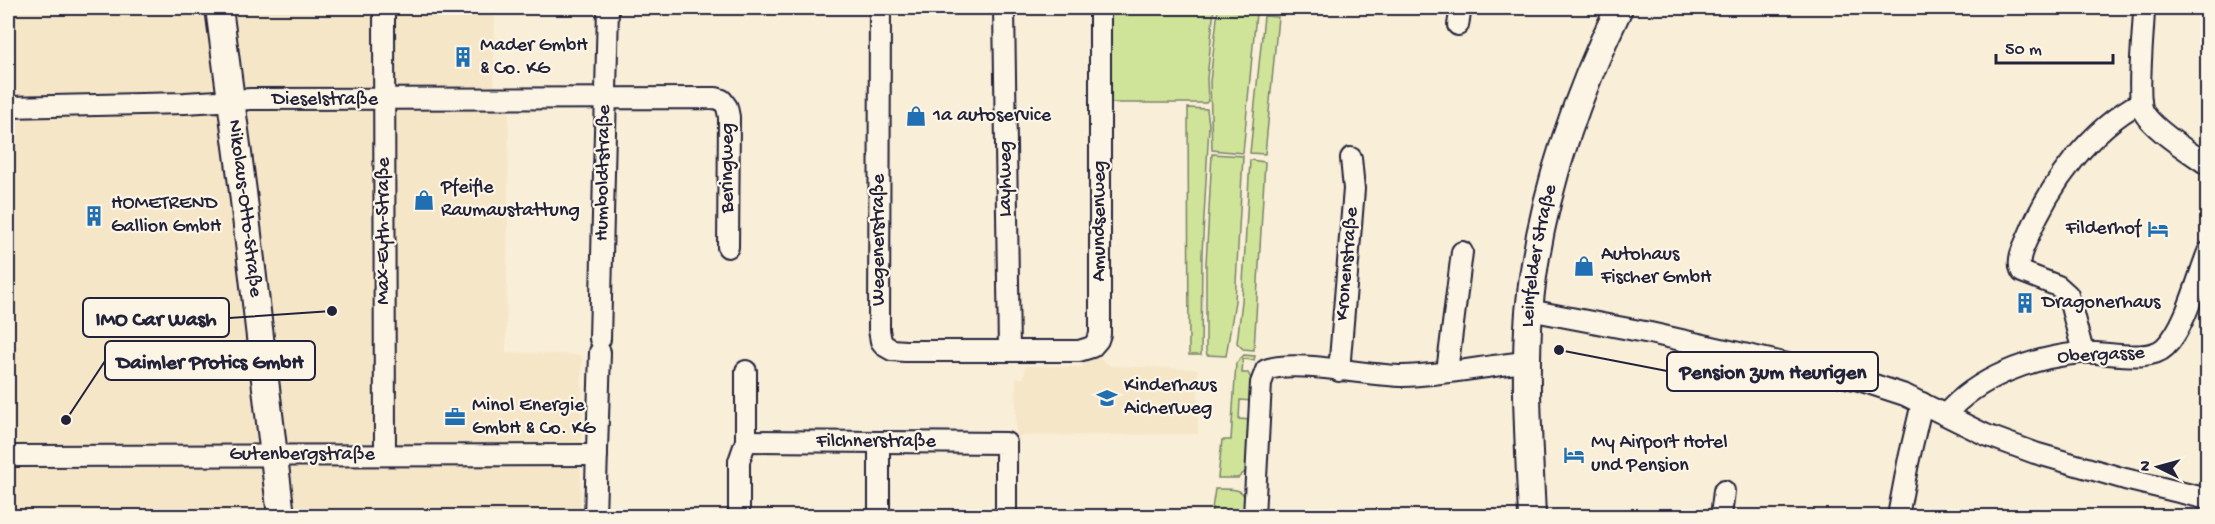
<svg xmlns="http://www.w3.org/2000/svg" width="2215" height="524" font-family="'Gochi Hand',sans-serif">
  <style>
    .built { fill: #f6e6c8 }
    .green { fill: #d0e499; stroke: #79836a; stroke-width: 1.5 }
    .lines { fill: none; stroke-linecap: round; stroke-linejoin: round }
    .minor-casing { stroke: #22223b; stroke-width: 24 }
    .major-casing { stroke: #22223b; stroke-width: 30 }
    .minor { stroke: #fcf5e5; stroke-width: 20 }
    .major { stroke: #fcf5e5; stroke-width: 26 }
    .labels { text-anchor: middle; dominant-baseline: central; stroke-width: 4.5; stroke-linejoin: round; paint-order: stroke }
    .poi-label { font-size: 20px; fill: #22223b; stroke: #fcf5e5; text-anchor: start }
    .street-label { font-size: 20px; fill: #22223b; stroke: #fcf5e5 }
    .leader { fill: none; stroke: #22223b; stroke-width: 2 }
    .callout-dot { fill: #22223b; stroke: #fcf5e5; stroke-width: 2 }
    .callout { fill: #fcf5e5; stroke: #22223b; stroke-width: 2 }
    .callout-label { font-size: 21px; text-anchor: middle; font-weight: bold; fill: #22223b }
  </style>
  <rect width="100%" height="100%" fill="#f9eed8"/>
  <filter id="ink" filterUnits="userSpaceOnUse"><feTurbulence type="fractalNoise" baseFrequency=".0167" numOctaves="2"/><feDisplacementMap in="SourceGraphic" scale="12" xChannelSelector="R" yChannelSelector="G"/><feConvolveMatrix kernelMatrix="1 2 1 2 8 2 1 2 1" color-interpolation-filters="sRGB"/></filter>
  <g filter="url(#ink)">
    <g class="built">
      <polygon points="8,8 495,8 494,83 509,113 506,352 582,355 580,516 8,516"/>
      <polygon points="1096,356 1111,366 1198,369 1198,434 1016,436 1016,378 1024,378 1025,366 1082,367 1082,357"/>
    </g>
    <g class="green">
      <polygon points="1105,8 1214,8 1207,79 1208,101 1206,103 1106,103"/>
      <polygon points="1218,9 1256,13 1243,153 1212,150 1210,82"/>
      <polygon points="1264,16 1278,17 1265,154 1250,153"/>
      <polygon points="1188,108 1207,109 1209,125 1202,254 1201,355 1189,355"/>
      <polygon points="1212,154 1243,156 1235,301 1226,356 1207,355 1206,350 1206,264"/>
      <polygon points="1250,160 1265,162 1254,350 1243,349 1237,343 1242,301"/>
      <polygon points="1244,355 1255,356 1254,360 1243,359 1242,373 1248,373 1253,382 1252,401 1240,400 1239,419 1251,420 1248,469 1238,478 1218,478 1222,440 1231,440 1236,363"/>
      <path d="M1215,489C1242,489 1247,488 1246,516H1211Z"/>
    </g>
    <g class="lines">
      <g class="minor-casing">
        <g id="minor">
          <polyline points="384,8 385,455"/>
          <polyline points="880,8 879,330 881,341 885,346 892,350 905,351 1079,351 1092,347 1098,340 1100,334 1100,8"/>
          <polyline points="1004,8 1009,350"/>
          <path d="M2144,8C2144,29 2136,94 2143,111C2151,128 2191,153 2208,165"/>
          <polyline points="1458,25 1461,8"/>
          <polyline points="8,107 185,103 251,99 716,98 722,100 727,107 729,117 728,247"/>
          <polyline points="1529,310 1650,333 1859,380 1905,395 1986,435 2035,453 2125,479 2208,499"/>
          <polyline points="600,339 608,8"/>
          <path d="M2083,352L2068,295L2058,286L2022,272C2016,261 2023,248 2028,237C2049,185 2090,129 2141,102"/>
          <polyline points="1339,371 1354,189 1351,158"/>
          <polyline points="1447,372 1462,252"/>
          <path d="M1946,414C1978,377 2031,358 2080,353C2101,350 2148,364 2165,347C2186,327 2197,279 2208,252"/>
          <polyline points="746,441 1006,443 1006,516"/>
          <polyline points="879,443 879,516"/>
          <polyline points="8,456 597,455"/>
          <polyline points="595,516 600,352"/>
          <polyline points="739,516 739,461 746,441 746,371"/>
          <path d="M1254,516L1261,383L1266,370C1294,359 1368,376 1403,376C1445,375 1485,366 1527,362"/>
          <polyline points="1721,516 1724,491"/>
          <polyline points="1898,516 1908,463 1922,403"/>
        </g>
      </g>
      <g class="major-casing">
        <g id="major">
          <path id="s1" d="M219,8L243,192L281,516"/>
          <path id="s2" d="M1532,516C1529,448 1524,380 1529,312C1538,205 1573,103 1619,8"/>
        </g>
      </g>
      <use href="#minor" class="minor"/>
      <use href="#major" class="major"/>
    </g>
  </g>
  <defs>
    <g id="building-bare" transform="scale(1.62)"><path d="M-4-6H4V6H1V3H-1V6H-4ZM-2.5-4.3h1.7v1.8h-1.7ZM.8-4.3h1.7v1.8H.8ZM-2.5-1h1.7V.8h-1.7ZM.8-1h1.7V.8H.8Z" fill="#1f6fb2" stroke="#fcf5e5" stroke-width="2.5" paint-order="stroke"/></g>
    <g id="shop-bare" transform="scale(1.62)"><path d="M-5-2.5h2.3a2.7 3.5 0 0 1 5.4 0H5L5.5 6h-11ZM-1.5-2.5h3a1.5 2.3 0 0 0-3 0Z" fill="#1f6fb2" stroke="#fcf5e5" stroke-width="2.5" paint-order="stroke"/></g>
    <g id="hotel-bare" transform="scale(1.62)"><path d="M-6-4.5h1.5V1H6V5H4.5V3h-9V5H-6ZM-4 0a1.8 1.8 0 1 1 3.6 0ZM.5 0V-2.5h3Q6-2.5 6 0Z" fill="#1f6fb2" stroke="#fcf5e5" stroke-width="2.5" paint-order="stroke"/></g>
    <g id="school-bare" transform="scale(1.62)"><path d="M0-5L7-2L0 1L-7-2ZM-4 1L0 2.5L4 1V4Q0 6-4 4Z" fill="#1f6fb2" stroke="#fcf5e5" stroke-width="2.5" paint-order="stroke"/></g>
    <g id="office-bare" transform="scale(1.62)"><path d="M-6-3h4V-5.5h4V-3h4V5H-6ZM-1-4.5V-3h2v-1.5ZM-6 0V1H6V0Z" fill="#1f6fb2" stroke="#fcf5e5" stroke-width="2.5" paint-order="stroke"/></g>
  </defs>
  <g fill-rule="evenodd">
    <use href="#building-bare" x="463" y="57"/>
    <use href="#shop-bare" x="916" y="116"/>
    <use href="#shop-bare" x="424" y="200"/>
    <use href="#building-bare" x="94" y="216"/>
    <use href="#hotel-bare" x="2158" y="229"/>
    <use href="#shop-bare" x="1584" y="266"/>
    <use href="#building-bare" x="2025" y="303"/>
    <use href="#school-bare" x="1107" y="398"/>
    <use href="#office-bare" x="455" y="417"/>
    <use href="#hotel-bare" x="1574" y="455"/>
  </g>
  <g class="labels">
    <g class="poi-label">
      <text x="480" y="46">Mader GmbH<tspan x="480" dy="23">&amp; Co. KG</tspan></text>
      <text x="933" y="116">1a autoservice</text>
      <text x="441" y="188">Pfeifle<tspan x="441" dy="23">Raumaustattung</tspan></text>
      <text x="111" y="204">HOMETREND<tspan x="111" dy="23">Gallion GmbH</tspan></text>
      <text x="2141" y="229" text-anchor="end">Filderhof</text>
      <text x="1601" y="255">Autohaus<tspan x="1601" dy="23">Fischer GmbH</tspan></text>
      <text x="2042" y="303">Dragonerhaus</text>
      <text x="1124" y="386">Kinderhaus<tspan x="1124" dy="23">Aicherweg</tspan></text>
      <text x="472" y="406">Minol Energie<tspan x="472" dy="23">GmbH &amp; Co. KG</tspan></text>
      <text x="1591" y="443">My Airport Hotel<tspan x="1591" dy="23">und Pension</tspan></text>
    </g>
    <g class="street-label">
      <text x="325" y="100">Dieselstraße</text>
      <text transform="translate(728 168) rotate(-90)">Beringweg</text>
      <text transform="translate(604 173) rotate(-89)">Humboldtstraße</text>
      <text transform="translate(1006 179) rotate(-90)">Layhweg</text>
      <text stroke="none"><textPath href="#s1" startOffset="202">Nikolaus-Otto-Straße</textPath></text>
      <text transform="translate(1100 221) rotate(-90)">Amundsenweg</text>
      <text transform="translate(384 231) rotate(-90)">Max-Eyth-Straße</text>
      <text transform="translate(879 240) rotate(-90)">Wegenerstraße</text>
      <text stroke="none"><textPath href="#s2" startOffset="261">Leinfelder Straße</textPath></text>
      <text transform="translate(1348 264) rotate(-85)">Kronenstraße</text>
      <text transform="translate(2101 356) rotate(-3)">Obergasse</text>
      <text x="876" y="442">Filchnerstraße</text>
      <text x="302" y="455">Gutenbergstraße</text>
    </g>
  </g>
  <path class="leader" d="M332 311L229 318M66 420L105 361M1559 350L1667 371"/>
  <g class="callout-dot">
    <circle cx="332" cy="311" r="6"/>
    <circle cx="66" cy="420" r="6"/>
    <circle cx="1559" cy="350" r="6"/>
  </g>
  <g class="callout">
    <rect x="83" y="298" width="146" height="39" rx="6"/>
    <rect x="105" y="341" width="210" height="39" rx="6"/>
    <rect x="1667" y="352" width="211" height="39" rx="6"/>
  </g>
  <g class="callout-label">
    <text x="156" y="325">IMO Car Wash</text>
    <text x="210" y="368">Daimler Protics GmbH</text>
    <text x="1773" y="378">Pension zum Heurigen</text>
  </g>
  <rect width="2215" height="524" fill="none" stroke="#fcf5e5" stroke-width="30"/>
  <rect x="15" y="15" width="2185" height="494" fill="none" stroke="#22223b" stroke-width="2" filter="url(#ink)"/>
  <g transform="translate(2158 467) rotate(275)" stroke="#fcf5e5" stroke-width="4.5" paint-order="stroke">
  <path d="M0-4.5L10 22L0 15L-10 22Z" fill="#22223b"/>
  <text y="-9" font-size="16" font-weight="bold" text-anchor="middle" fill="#22223b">N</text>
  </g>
  <path d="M1996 54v9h117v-9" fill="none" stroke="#22223b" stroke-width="3"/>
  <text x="2005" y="54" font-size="18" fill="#22223b" stroke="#fcf5e5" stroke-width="4.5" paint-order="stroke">50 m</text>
</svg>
